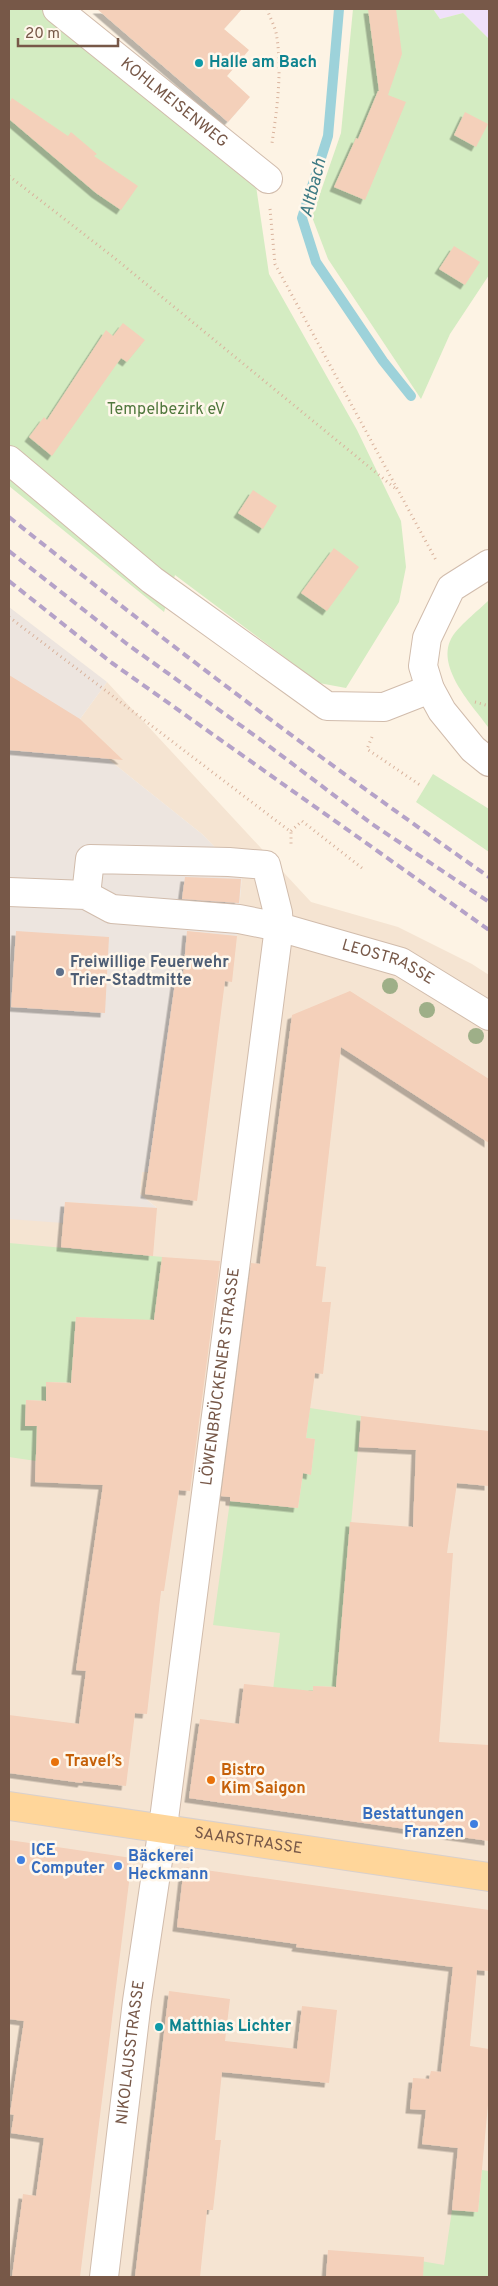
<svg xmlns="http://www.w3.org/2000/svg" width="498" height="2286" font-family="Overpass,sans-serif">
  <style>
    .residential { fill: #f5e4d2 }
    .industrial { fill: #ede5df }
    .education { fill: #f0e1fa }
    .green { fill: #d4ecc2 }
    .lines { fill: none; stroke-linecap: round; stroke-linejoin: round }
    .stream { stroke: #9dd2da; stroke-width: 10 }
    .building { fill: #f4d0ba; filter: url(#shadow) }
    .minor-casing { stroke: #d1bcac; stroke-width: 30 }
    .major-casing { stroke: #d9d0cc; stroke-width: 30 }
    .path { stroke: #d9b39d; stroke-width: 3; stroke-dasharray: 1 4; stroke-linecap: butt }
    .minor { stroke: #fff; stroke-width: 28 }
    .major { stroke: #ffd69a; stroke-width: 28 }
    .rail { stroke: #b5a2c8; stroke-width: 4; stroke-dasharray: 8 5; stroke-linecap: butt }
    .tree { fill: #9eaf88 }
    .culture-dot { fill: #0f9aa8; stroke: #fff7eb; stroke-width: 2 }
    .service-dot { fill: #5c6f8a; stroke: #fff7eb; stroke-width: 2 }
    .food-dot { fill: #e8710a; stroke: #fff7eb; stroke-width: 2 }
    .shop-dot { fill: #3f7fe0; stroke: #fff7eb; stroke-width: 2 }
    .labels { text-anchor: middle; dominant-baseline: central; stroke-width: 5; stroke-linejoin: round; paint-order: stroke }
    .culture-label { font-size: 16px; font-weight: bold; fill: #0d838f; stroke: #fff7eb; text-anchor: start }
    .street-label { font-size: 16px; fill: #775848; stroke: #fff7eb }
    .park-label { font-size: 16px; fill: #50783d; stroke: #fff7eb }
    .service-label { font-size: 16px; font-weight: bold; fill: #4e5e75; stroke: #fff7eb; text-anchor: start }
    .food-label { font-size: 16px; font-weight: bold; fill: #c56008; stroke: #fff7eb; text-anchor: start }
    .shop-label { font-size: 16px; font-weight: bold; fill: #366cbe; stroke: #fff7eb; text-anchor: start }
    .water-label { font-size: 18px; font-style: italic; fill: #3e7b84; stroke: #fff7eb }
  </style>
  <defs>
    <filter id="shadow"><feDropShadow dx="-4.5" dy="4.5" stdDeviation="0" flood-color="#0004"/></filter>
  </defs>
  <rect width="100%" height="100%" fill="#fdf3e4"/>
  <polygon class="residential" points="107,682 311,902 398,927 472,964 489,975 489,2277 9,2277 9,1196 156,1207 140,1194 142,1171 148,1172 187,931 237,935 242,875 202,834 108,759 102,741 80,719"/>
  <polygon class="industrial" points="9,607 107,682 80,719 102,741 108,759 202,834 242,875 237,936 188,931 183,976 148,1172 142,1172 140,1194 157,1208 65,1202 63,1223 9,1219"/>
  <polygon class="education" points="433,9 489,9 489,39 463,13 440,19"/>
  <g class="green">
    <polygon points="9,9 45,9 256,186 269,274 357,430 401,521 406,567 399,602 346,688 319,683 175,575 164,612 9,486"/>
    <polygon points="353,9 433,9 440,19 463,13 489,39 489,275 450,334 421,399 328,259 312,217 341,133"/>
    <path d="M489,600V728C473,706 436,668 451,639C457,627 479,610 489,600Z"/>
    <polygon points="433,774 489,809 489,852 416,802"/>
    <polygon points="9,1243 163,1257 153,1328 139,1320 76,1317 74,1340 84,1383 46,1382 46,1401 26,1400 25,1426 76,1427 36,1461 9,1457"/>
    <polygon points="310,1408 361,1416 336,1687 313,1686 311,1729 266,1747 280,1633 213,1625 230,1501 298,1508 303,1473 311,1474 315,1439 306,1438"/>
    <polygon points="482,2170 489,2171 489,2277 378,2277 380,2254 444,2265 452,2210 478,2212"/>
  </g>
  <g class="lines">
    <polyline class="stream" points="339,9 328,136 302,218 316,262 383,361 411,396"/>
  </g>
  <g class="building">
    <polygon points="97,9 242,9 224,29 249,50 227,76 250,97 228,122"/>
    <polygon points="368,9 396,9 402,54 388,95 406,102 365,200 334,187 356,138 358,139 378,91 379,91"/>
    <polygon points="12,98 68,136 71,132 97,154 94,156 138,186 121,210 96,193 9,119 9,103"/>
    <polygon points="465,112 488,124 476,147 454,135"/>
    <polygon points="454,246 480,262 465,285 439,269"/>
    <polygon points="123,323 145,340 127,362 121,358 52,456 29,437 44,417 47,420 106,330 113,336"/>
    <polygon points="253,490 277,506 263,529 238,513"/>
    <polygon points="334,548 359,567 327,611 301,593"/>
    <polygon points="9,675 80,719 123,760 9,750"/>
    <polygon points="185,877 241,879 239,903 182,899"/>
    <polygon points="16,931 109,937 105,1013 11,1007"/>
    <polygon points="187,931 237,936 232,982 225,981 197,1201 145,1194 176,976 183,976"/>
    <polygon points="350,991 489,1079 489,1143 341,1047 316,1266 326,1267 322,1302 331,1302 323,1374 315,1373 306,1438 315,1439 311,1475 303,1473 298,1508 230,1501 230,1497 221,1496 251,1263 260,1264 292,1015"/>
    <polygon points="65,1202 157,1208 153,1256 61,1247"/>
    <polygon points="162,1257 220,1261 190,1491 179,1490 164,1591 161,1591 147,1714 135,1713 126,1786 83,1781 82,1783 9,1773 9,1715 79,1724 86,1671 76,1670 103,1485 35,1482 37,1426 25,1426 26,1400 46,1401 46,1382 71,1383 76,1317 154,1320"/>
    <polygon points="361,1416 489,1431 489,1486 457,1483 447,1553 453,1553 439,1742 489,1745 489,1841 189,1798 200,1719 239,1724 244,1684 313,1691 313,1686 336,1687 350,1522 413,1527 416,1450 359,1447"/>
    <polygon points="9,1840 132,1858 80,2277 12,2277 23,2194 36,2196 44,2138 11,2133 14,2115 10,2114 24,2021 9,2019"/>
    <polygon points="184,1867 489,1910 489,1971 477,1970 470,2046 489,2049 489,2094 478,2212 452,2210 458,2148 422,2144 426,2110 410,2109 413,2078 429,2079 431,2071 441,2072 453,1967 296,1947 297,1944 177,1927"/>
    <polygon points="169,1991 230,1999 225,2041 297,2049 302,2006 337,2010 329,2083 222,2072 215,2140 221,2140 213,2210 207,2210 200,2277 135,2277"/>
    <polygon points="328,2250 424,2257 423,2277 326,2277"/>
  </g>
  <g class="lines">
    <g class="minor-casing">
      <g id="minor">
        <path id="s1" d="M57,9L268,179"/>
        <polyline points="9,460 152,580 327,706 384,707 430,689"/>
        <polyline points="489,564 451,588 427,638 423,666 430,689 442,711 473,749 489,762"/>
        <polyline points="9,892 86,895 112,909 239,919 279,927 278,913 266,865 229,862 90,859 86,895"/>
        <path id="s2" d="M104,2277L137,2001L163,1827L279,927L401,962L489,1016"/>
      </g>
    </g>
    <g class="major-casing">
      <g id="major">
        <path id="s3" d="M9,1806L489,1877"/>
      </g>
    </g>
    <g class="path">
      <path d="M267,9C270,18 276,28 277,38C282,73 277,109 272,143"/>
      <polyline points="9,176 112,256 396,489"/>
      <polyline points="270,209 275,264 437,562"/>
      <polyline points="9,617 291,832 291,847"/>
      <polyline points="475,702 489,706"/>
      <polyline points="372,737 367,749 420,785"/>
      <polyline points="291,831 302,821 362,868"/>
    </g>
    <use href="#minor" class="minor"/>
    <use href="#major" class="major"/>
    <g class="rail">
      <path d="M9,517C165,642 325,763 489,877"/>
      <polyline points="9,551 127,644 261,740 372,824 489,902"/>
      <polyline points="9,581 112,663 489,930"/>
    </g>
  </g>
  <g class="tree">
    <circle cx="390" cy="986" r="8"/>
    <circle cx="427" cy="1010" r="8"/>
    <circle cx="476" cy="1036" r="8"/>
  </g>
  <g class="culture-dot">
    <circle cx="199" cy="63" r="5"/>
    <circle cx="159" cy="2027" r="5"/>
  </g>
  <circle class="service-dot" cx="60" cy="972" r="5"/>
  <g class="food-dot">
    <circle cx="55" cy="1762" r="5"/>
    <circle cx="211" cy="1780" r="5"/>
  </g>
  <g class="shop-dot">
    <circle cx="474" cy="1824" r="5"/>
    <circle cx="21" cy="1860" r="5"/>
    <circle cx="118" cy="1866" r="5"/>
  </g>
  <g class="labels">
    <g class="culture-label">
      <text x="209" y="63">Halle am Bach</text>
      <text x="169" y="2027">Matthias Lichter</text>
    </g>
    <g class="street-label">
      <text stroke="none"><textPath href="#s1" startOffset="150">KOHLMEISENWEG</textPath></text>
      <text stroke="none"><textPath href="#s2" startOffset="1476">LEOSTRASSE</textPath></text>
      <text stroke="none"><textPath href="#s2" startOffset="908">LÖWENBRÜCKENER STRASSE</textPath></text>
      <text stroke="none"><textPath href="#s3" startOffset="242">SAARSTRASSE</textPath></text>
      <text stroke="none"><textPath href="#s2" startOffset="226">NIKOLAUSSTRASSE</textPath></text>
    </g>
    <g class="park-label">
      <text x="166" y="410">Tempelbezirk eV</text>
    </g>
    <g class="service-label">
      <text x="70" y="963">Freiwillige Feuerwehr<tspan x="70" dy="18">Trier-Stadtmitte</tspan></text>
    </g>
    <g class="food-label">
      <text x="65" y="1762">Travel’s</text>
      <text x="221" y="1771">Bistro<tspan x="221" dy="18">Kim Saigon</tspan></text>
    </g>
    <g class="shop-label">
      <text x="464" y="1815" text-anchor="end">Bestattungen<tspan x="464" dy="18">Franzen</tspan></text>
      <text x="31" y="1851">ICE<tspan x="31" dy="18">Computer</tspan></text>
      <text x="128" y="1857">Bäckerei<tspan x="128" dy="18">Heckmann</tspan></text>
    </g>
    <g class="water-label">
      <text transform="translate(314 188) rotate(-76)">Altbach</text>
    </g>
  </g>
  <rect width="498" height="2286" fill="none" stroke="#775848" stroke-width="20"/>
  <path d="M18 38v8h100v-8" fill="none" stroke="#775848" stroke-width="2.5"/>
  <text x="25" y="38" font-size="15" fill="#775848" stroke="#fff7eb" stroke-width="4" paint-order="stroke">20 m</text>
</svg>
